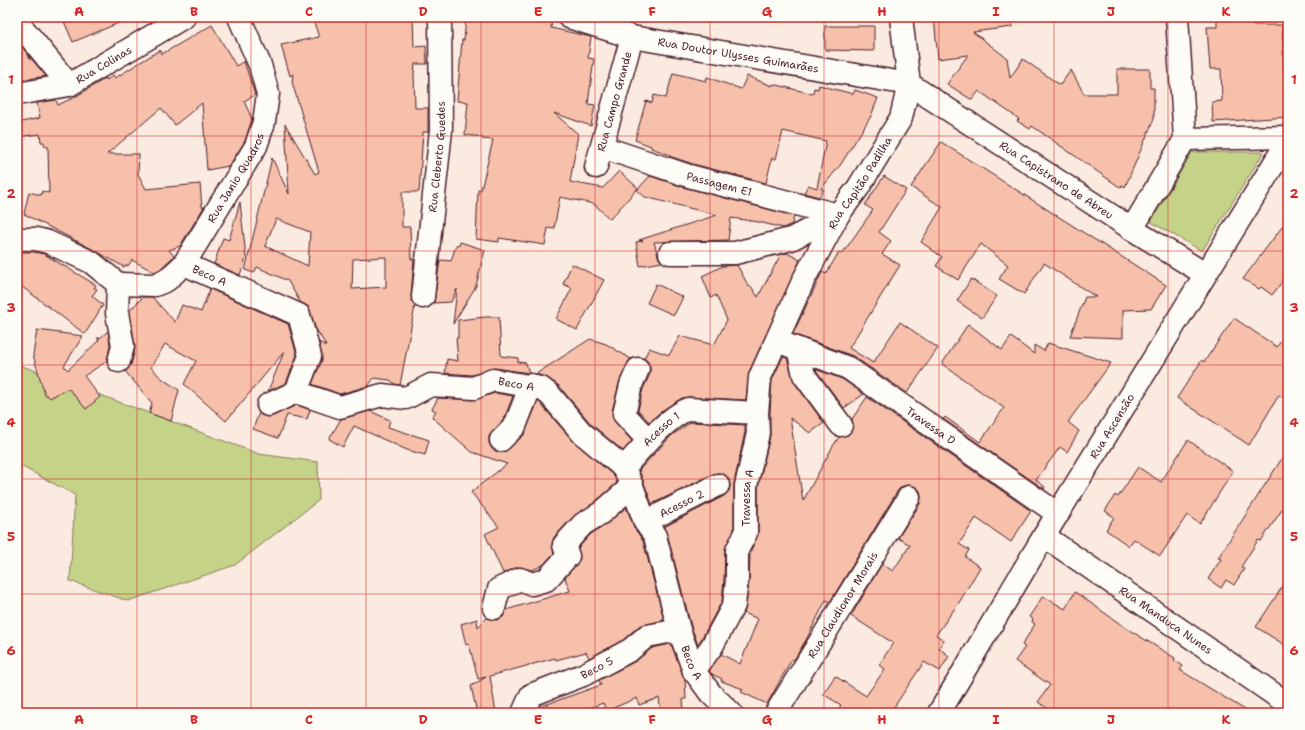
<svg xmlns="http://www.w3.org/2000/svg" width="1305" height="730" font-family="'Shantell Sans',sans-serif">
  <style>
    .green { fill: #c4d388; stroke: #87795a }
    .building { fill: #f7c0ab; stroke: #4a1f2b; fill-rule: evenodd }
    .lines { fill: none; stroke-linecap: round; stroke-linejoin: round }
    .minor-casing { stroke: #4a1f2b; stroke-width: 25 }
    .minor { stroke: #fdfcf7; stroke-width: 22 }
    .grid { fill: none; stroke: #d62828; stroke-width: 1; stroke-opacity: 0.55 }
    .labels { text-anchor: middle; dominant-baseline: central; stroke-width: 3; stroke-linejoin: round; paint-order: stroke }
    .street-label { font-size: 11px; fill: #4a1f2b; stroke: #fdfcf7 }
    .neatline { fill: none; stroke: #d62828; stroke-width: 1.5 }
    .grid-label { font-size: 13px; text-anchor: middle; font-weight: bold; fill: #d62828 }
  </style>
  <rect width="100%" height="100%" fill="#fbeae0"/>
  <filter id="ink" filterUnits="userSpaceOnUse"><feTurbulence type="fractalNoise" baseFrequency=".025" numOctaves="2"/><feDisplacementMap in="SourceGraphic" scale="8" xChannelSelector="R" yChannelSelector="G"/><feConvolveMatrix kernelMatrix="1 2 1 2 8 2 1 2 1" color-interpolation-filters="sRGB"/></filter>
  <g filter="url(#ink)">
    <g class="green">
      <polygon points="1192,152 1264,152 1202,251 1151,222"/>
      <polygon points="17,364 259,454 318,462 319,500 235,565 128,601 70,581 75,495 17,464"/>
    </g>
    <g class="building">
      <polygon points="62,17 133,17 73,42"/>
      <path d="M312,17H370V18L413,17L414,47L426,46L427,64H415L414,73L415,108H428V132H423L419,192H402V227H410L411,259H414L411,296L415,306L400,385L395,384L390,380L374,378L368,386L340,394L312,384L322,360L319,342L326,346L315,327L309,307L300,302L288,281L257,267L254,273L245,270L272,158L289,194L285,124L315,174L319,172L292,82L293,74L290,76L281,45L319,37ZM276,219L310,232L308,266L265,246ZM386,257V287L352,289L353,259Z"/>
      <polygon points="466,17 552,17 551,28 591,37 588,58 594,59 588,104 595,105 591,126 554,113 578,134 570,182 603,188 619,171 638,188 610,219 594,204 560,197 554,229 548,228 545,245 499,238 499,242 476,239 478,190 481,190 493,140 482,139 482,137 465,135 468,102 457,101 462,40 464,40"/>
      <polygon points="934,17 1011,17 1012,27 973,32 1007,58 1010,78 1023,59 1060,85 1071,70 1084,94 1117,94 1117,69 1150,69 1150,88 1154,88 1154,119 1125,187 1122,185 1121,188 1032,126 1030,129 1017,121 1019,119 979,91 972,100 947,84 968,55 938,59"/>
      <polygon points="1217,17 1252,17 1253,25 1282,25 1284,70 1288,70 1288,117 1213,122 1212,102 1222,101 1221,69 1210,69 1207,27 1217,27"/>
      <polygon points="212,25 236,66 244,61 255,95 244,101 252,119 245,141 229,166 207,170 202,103 175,125 161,108 107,154 139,154 138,174 146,189 200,184 202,207 204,207 180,246 169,250 174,256 160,269 154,272 132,260 128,266 126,265 124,267 96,251 24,214 29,192 41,195 42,191 49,193 48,146 45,146 44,142 41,142 40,134 17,137 17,123 40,118 37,103 56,100 58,105 75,97 106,78 107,80 113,75 115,78 160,50 162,54"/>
      <polygon points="825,26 874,26 874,51 825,50"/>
      <polygon points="17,41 26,52 30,60 28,55 46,76 17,81"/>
      <polygon points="673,73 706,81 707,77 741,89 747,76 772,86 773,84 813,94 814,88 818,89 819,85 853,94 855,90 878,98 871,116 841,164 821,189 824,190 819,197 804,193 808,185 817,188 826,141 783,131 776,159 772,158 766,183 693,164 669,156 670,155 651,148 651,146 635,140 646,101 652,103 654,95 666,98"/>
      <polygon points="941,142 1166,285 1151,309 1123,310 1123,338 1070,336 1085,297 1096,297 1044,263 1024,294 999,279 1008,265 981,244 958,280 936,266 942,257 921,242 942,207 911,187"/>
      <polygon points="650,176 686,188 794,216 792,224 783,228 759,222 731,218 728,240 654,242 659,259 662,262 640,266 636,242 643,241 639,240 717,215 645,197 637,190"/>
      <polygon points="884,176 906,190 879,232 891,241 882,254 900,265 849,348 873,363 900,322 938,348 907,393 853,356 793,334 822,272 826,274 839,252 842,254 873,210 865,205"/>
      <polygon points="240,202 246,257 240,275 214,264 223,238 229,240"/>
      <polygon points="1288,219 1288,274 1272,295 1261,287 1259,289 1243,279"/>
      <polygon points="460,242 485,250 476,286 453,324 457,289 451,302 434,303 440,260 451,261 456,245 459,246"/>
      <polygon points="17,252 34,252 44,254 96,285 94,288 97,289 92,296 103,305 85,334 17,283"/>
      <polygon points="787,253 800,260 749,372 746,400 689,397 682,398 663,410 649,422 638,410 643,389 650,374 650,367 644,359 649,348 669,355 680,336 714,345 727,320 716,295 711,298 702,276 723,266 737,265 749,287 751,286 758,297 781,254"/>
      <polygon points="572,264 604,280 577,330 556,319 572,288 563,284"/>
      <polygon points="971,279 997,296 982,318 957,301"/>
      <polygon points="656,284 683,297 674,315 647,303"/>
      <polygon points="210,289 288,324 297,355 286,383 268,391 284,352 226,421 184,384 196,361 165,344 151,367 160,377 179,390 171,421 149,413 152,403 125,371 131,365 135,349 130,310 143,297 152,297 175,322 182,305 201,312"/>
      <polygon points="486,317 499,317 501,356 518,358 518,362 526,363 529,373 495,368 472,375 445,373 447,359 458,361 456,338 458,338 458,320"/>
      <polygon points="1234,318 1277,347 1288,330 1288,401 1279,395 1249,445 1177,398 1202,360 1204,362"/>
      <polygon points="968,324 1002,350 1011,337 1034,354 1034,345 1044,351 1048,343 1111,363 1068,422 1079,431 1067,452 1060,447 1036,480 1045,487 1044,489 943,419 945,417 980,442 1004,408 942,364"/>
      <polygon points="37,330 83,336 64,366 68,370 99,340 97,338 100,338 108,331 110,345 107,361 84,376 100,397 86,409 69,389 62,391 50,398 47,395 45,395 33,355"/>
      <polygon points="590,339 606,344 631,359 620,380 612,411 615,422 632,441 623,451 591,424 558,385 548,378 536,374"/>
      <polygon points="783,357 787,358 794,382 824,423 810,433 790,418 803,501 833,446 839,437 848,435 852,430 853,424 852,419 867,397 1031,511 1011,542 976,518 959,544 969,550 965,557 980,567 960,601 936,635 944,640 939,648 949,656 940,671 924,662 890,713 836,713 841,705 823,694 835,676 866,696 885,669 879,665 893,643 851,616 882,564 893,571 910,545 898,538 920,504 921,497 920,491 916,487 910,485 903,486 898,490 830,602 826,600 807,638 794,660 792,659 767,704 741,692 743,689 721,681 722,679 712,674 709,671 721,654 740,664 758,619 744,613 746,606 749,581 750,553 758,533 758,487 770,436 770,413 772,380"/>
      <polygon points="815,369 842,379 864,394 844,408"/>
      <polygon points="495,393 513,396 504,419 489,436 489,443 492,449 498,452 505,452 524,435 538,401 573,441 614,476 617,483 594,503 574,516 554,537 552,543 554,553 543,565 532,570 519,567 503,573 485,534 499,527 471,492 507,464 472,452 432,417 436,411 432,409 438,398 473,400"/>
      <polygon points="297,405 310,410 307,419 287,415 278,438 253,429 259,413 267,417 273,416"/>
      <polygon points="370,411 390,420 388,427 429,440 425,455 407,450 354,426 343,447 329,439 341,419"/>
      <polygon points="691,422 745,425 745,432 734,483 734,530 725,550 724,579 722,601 698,645 691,626 667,533 664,527 724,496 729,491 730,486 729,480 724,474 719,473 713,474 652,504 639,470 671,436"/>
      <polygon points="1188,440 1233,471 1200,524 1187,515 1160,556 1134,539 1129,546 1106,530 1114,517 1105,511 1115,495 1118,497 1138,467 1161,482"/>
      <polygon points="1288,449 1288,501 1261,541 1258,540 1241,567 1244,569 1234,585 1226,580 1221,588 1208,579 1221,559 1218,558"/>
      <polygon points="626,507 634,527 643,541 664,620 639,626 623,640 589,658 586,652 556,660 555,658 490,676 496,713 477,713 471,686 486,677 478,679 469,644 466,645 461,624 477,619 478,627 487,618 497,620 503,617 506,610 570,591 565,578 580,559 578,548 591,534 609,522"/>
      <polygon points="1288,578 1288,647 1256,627"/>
      <polygon points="1075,592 1126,628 1175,658 1174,660 1183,666 1180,670 1250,713 1054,713 1038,702 1050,685 1015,661 1025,647 1022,645 1035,624 1032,622 1033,619 1029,617 1043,596 1065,609"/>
      <polygon points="671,644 685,680 686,699 683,699 684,713 661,713 659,698 639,705 637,698 606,711 603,703 575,713 537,713 539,707 601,685 599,680 636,661 652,648"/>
    </g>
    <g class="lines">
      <g class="minor-casing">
        <g id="minor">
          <path id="s1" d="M569,17L632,37L909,84L1132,229L1205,274"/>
          <polyline points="17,21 69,85"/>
          <path id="s2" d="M17,94L69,85L184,17"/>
          <polyline points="1185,139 1288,137"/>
          <path id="s3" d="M602,147L689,176L838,215"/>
          <path id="s4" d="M596,167L632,37"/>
          <polyline points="1132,229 1185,139 1177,17"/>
          <polyline points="17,239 36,239 48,242 91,262 118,284 117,313 123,346 119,361"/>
          <polyline points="670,253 735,253 791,239 838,215"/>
          <path id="s5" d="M184,264L299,315L310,356L296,392"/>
          <path id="s6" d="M118,284L155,285L167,280L184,264L256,146L264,122L268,94L260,65L239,17"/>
          <path id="s7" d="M423,297L441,130L440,17"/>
          <path id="s8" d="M777,341L848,368L1058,514"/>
          <polyline points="798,349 804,375 841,425"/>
          <polyline points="638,369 631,385 624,414 648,440"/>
          <path id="s9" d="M296,392L340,407L382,395L406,398L431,385L474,388L493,380L541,388L550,395L582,433L624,468L632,486L645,522L655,536L679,630L694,671L711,694L731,713"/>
          <polyline points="268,405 296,392"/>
          <polyline points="501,440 515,426 531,385"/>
          <path id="s10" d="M624,468C641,449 665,419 688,409L757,413"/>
          <path id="s11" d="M645,522L718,485"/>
          <path id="s12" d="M1044,536L1288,704"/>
          <polyline points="494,608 499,589 520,579 532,584 546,580 568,556 564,545 583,524 601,513 632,486"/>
          <path id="s13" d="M694,671L712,646L734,605L737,580V550L746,533V486L758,433L757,413L760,377L804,279L838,215L858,188L901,118L909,84L901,17"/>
          <path id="s14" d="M523,713L531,695L583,675L630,650L647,636L679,630"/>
          <path id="s15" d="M776,713L909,497"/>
          <path id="s16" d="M939,713L1044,536L1288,141"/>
        </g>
      </g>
      <use href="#minor" class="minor"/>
    </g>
  </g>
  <path class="grid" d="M137,17V713M251,17V713M366,17V713M481,17V713M595,17V713M710,17V713M824,17V713M939,17V713M1054,17V713M1168,17V713M17,136H1288M17,251H1288M17,365H1288M17,479H1288M17,594H1288"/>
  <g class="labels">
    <g class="street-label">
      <text stroke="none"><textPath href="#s1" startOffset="174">Rua Doutor Ulysses Guimarães</textPath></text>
      <text stroke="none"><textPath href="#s2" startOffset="93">Rua Colinas</textPath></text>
      <text stroke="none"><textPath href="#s4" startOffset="68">Rua Campo Grande</textPath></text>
      <text stroke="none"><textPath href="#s7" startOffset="141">Rua Cleberto Guedes</textPath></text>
      <text stroke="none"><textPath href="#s6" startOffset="174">Rua Janio Quadros</textPath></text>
      <text stroke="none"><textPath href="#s1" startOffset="523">Rua Capistrano de Abreu</textPath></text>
      <text stroke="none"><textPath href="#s13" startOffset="528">Rua Capitão Padilha</textPath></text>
      <text stroke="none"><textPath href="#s3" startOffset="123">Passagem E1</textPath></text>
      <text stroke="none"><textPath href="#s5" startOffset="28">Beco A</textPath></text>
      <text stroke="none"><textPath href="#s9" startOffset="230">Beco A</textPath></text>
      <text stroke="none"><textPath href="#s8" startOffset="177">Travessa D</textPath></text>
      <text stroke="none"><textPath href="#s16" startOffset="335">Rua Ascensão</textPath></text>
      <text stroke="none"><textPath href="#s10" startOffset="54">Acesso 1</textPath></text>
      <text stroke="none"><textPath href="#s13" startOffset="187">Travessa A</textPath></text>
      <text stroke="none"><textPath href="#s11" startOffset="41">Acesso 2</textPath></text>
      <text stroke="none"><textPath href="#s15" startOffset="127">Rua Claudionor Morais</textPath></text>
      <text stroke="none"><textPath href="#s12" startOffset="148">Rua Manduca Nunes</textPath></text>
      <text stroke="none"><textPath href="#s9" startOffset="578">Beco A</textPath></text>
      <text stroke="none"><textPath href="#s14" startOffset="91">Beco 5</textPath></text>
    </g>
  </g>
  <rect width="1305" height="730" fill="none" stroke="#fdfcf7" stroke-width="44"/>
  <rect x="22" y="22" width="1261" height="686" class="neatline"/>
  <g class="grid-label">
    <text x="79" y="16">A</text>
    <text x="194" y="16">B</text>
    <text x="309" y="16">C</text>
    <text x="423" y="16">D</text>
    <text x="538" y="16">E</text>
    <text x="652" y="16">F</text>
    <text x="767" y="16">G</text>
    <text x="882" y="16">H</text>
    <text x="996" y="16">I</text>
    <text x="1111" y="16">J</text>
    <text x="1226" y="16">K</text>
    <text x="11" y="84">1</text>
    <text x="1294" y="84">1</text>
    <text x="11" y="198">2</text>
    <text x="1294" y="198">2</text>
    <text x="11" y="312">3</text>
    <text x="1294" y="312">3</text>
    <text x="11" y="427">4</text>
    <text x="1294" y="427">4</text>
    <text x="11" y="541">5</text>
    <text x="1294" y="541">5</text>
    <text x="11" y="655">6</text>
    <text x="1294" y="655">6</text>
    <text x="79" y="724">A</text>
    <text x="194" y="724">B</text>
    <text x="309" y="724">C</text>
    <text x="423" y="724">D</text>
    <text x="538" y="724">E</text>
    <text x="652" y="724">F</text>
    <text x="767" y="724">G</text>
    <text x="882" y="724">H</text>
    <text x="996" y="724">I</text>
    <text x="1111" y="724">J</text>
    <text x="1226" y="724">K</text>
  </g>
</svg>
